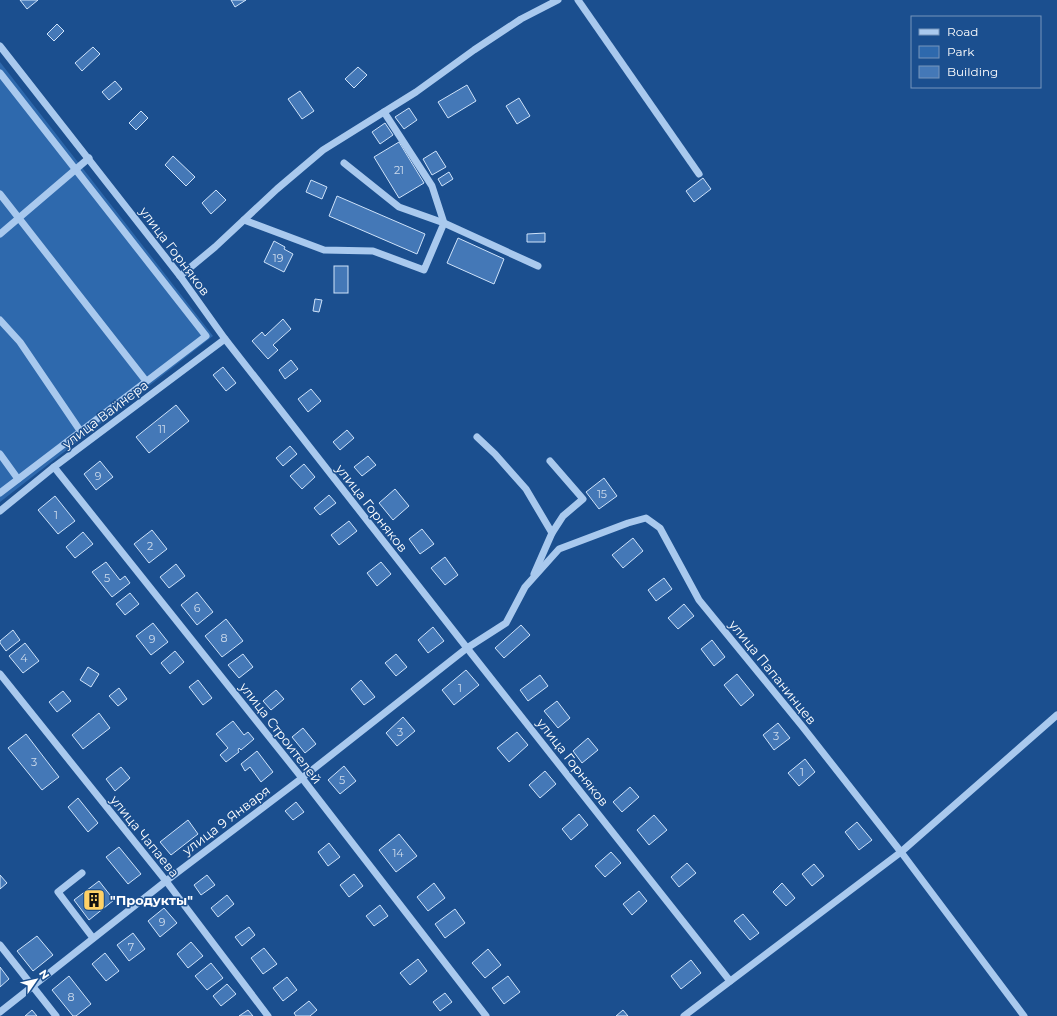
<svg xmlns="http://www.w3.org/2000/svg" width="1057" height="1016" font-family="Montserrat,sans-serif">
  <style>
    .green { fill: #2e69ad }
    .building { fill: #4478b7; stroke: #cfe3fa }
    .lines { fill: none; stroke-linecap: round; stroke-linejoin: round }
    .minor { stroke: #a9c9ee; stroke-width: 7 }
    .labels { text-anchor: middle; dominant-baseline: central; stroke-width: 3; stroke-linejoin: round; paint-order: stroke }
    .number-label { font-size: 11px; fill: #d0dded }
    .street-label { font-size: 13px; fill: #fff; stroke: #1b4f8f }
    .poi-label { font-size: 13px; font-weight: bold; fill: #fff; stroke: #1b4f8f; text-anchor: start }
  </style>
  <rect width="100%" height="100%" fill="#1b4f8f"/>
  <polygon class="green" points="0,62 213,336 0,502"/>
  <g class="building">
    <polygon points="20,0 38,0 27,9"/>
    <polygon points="231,0 246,0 235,7"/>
    <polygon points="57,24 64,31 54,41 47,34"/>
    <polygon points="93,47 100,54 82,71 75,63"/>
    <polygon points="358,67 367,75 354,88 345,79"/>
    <polygon points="115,81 122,89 109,100 102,92"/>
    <polygon points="467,85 476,101 448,118 438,102"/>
    <polygon points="300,91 314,111 302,119 288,99"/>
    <polygon points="519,98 530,116 517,124 506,106"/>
    <polygon points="409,108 417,120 404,129 395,117"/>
    <polygon points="141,111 148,118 136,130 129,123"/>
    <polygon points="385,123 393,135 380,144 372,132"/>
    <polygon points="399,142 424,183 399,198 374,157"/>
    <polygon points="436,151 446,167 432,175 423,159"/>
    <polygon points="173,156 195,177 186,186 165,165"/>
    <polygon points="449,172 453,179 442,186 438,179"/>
    <polygon points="703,178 711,189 694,202 686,191"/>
    <polygon points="311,180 327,187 322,199 306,192"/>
    <polygon points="216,190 226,200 211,214 202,203"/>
    <polygon points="337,196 425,234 417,254 329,216"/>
    <polygon points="545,233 545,242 527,242 527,234"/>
    <polygon points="458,238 504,259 494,284 447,263"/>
    <polygon points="274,241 285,247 284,249 293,254 284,272 264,262"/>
    <rect x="334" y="266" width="14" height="27"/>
    <polygon points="315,299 322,300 319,312 313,311"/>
    <polygon points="283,319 291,329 273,345 278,350 268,359 252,341 262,332 265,336"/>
    <polygon points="291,360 298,369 285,379 279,370"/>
    <polygon points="223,367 236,383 226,391 213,375"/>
    <polygon points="311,389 321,401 308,412 298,399"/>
    <polygon points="176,405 189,421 149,453 136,437"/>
    <polygon points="347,430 354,438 340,450 333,442"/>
    <polygon points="290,446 297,454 283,466 276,458"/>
    <polygon points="368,456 376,465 362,476 354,467"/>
    <polygon points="100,461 113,477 96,490 84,474"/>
    <polygon points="304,464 315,477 302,489 290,476"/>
    <polygon points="604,478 617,496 599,509 586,492"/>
    <polygon points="395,489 409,506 393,520 379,503"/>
    <polygon points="329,495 336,503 320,515 314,508"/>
    <polygon points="55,496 75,521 58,534 38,510"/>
    <polygon points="349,521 357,531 339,545 331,535"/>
    <polygon points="422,529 434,544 420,554 409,539"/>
    <polygon points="152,530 167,549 149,563 134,544"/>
    <polygon points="83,532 93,544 75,558 66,547"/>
    <polygon points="633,538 643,551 623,568 612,555"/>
    <polygon points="445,557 458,575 445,585 431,568"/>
    <polygon points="106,562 120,580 125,576 130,583 112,597 92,572"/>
    <polygon points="381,562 391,574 377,586 367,573"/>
    <polygon points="176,564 185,576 169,588 160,577"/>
    <polygon points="664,578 672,589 656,601 648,590"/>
    <polygon points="197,592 213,612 197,625 181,605"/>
    <polygon points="130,593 139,604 125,615 116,604"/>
    <polygon points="684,604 694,616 678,629 668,618"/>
    <polygon points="226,619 243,641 222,657 205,636"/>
    <polygon points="153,623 168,642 151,655 136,636"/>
    <polygon points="521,625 530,635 504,658 495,648"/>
    <polygon points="433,627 444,641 428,653 418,640"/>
    <polygon points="13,630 20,640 6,651 0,643 0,641"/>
    <polygon points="712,640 725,657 714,666 701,649"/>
    <polygon points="25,643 39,661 23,673 9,656"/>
    <polygon points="175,651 184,662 170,674 161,663"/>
    <polygon points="243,654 253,667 239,678 228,665"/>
    <polygon points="396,654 407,667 396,676 385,663"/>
    <polygon points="88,667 99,674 91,687 80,680"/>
    <polygon points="466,670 479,685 454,705 442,690"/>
    <polygon points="737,674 754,695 741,706 724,685"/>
    <polygon points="540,675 548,686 528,701 520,690"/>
    <polygon points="198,680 212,698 203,705 189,687"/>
    <polygon points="361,680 375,697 364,705 351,689"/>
    <polygon points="119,688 127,699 118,706 109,696"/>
    <polygon points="276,690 284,699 271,710 263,701"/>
    <polygon points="63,691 71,701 57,712 49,702"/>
    <polygon points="557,701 570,718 558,728 544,711"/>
    <polygon points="99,713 110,728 83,749 72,735"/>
    <polygon points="403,717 415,731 397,746 386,733"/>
    <polygon points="233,721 244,735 248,732 254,739 241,750 239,748 238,750 239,752 226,762 220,755 228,748 216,734"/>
    <polygon points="778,723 790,738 774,750 763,735"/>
    <polygon points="303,728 316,744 305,753 292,737"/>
    <polygon points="517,732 528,745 509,762 497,748"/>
    <polygon points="26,734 59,777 42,790 8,748"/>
    <polygon points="588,738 598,750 582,763 573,751"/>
    <polygon points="257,751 273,772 261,782 250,767 245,771 241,764"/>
    <polygon points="805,759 815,772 799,786 788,773"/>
    <polygon points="344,766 356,781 340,794 328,780"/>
    <polygon points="121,767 130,778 115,791 106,779"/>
    <polygon points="545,771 556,784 540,798 529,785"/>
    <polygon points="630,787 639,797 622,812 613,802"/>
    <polygon points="78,798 98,823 88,832 68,807"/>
    <polygon points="296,802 304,812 293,820 285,811"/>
    <polygon points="579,814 588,825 571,840 562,829"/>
    <polygon points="654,815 667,830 649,845 637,830"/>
    <polygon points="188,820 198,834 171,855 160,842"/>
    <polygon points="857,822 872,840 859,850 845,832"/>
    <polygon points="399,834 417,856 396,872 379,850"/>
    <polygon points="329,843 340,857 328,866 318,852"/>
    <polygon points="119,847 141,874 128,884 106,857"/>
    <polygon points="611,852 621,863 605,877 595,866"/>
    <polygon points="687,863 696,873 679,887 671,877"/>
    <polygon points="814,864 824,876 812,886 802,874"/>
    <polygon points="354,874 363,886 349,897 340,885"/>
    <polygon points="0,875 7,883 0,889"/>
    <polygon points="207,875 215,885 201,895 194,885"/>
    <polygon points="99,881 114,900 89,920 74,900"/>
    <polygon points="434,883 445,898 428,911 417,897"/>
    <polygon points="782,883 795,898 786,906 773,892"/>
    <polygon points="639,891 647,901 632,915 623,904"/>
    <polygon points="227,895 234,904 218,917 211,908"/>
    <polygon points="380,905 388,916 374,926 366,916"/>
    <polygon points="164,908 177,923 160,937 148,921"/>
    <polygon points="455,909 465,923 445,938 435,924"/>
    <polygon points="743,914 759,933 750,940 734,921"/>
    <polygon points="249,927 255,935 242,946 235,937"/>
    <polygon points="133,933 145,949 129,961 117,945"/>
    <polygon points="37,936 53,955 33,971 17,951"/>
    <polygon points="191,942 203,956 188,968 177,954"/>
    <polygon points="264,948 277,964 263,974 251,958"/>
    <polygon points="488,949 501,965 485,978 472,963"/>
    <polygon points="105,953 119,971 106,981 92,964"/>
    <polygon points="418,959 427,971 410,985 400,973"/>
    <polygon points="691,960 701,973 681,989 671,976"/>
    <polygon points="211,963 223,978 207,990 195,976"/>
    <polygon points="0,967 9,979 0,987"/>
    <polygon points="69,976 91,1004 76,1016 73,1016 52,990"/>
    <polygon points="508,976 520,992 504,1004 492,988"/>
    <polygon points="287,977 297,990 283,1001 273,988"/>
    <polygon points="227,984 236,994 221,1006 213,996"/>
    <polygon points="445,993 452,1002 440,1011 433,1002"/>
    <polygon points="309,1001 317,1010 310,1016 296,1016 294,1013"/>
    <polygon points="32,1010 37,1016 25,1016"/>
    <polygon points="248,1010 253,1016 239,1016"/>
    <polygon points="623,1010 628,1016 616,1016"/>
  </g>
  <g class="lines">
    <g class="minor">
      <polyline points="578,0 699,174"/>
      <polyline points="0,46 180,276 225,339 467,648 730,981"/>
      <polyline points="0,73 206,336 0,493"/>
      <polyline points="384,112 432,186 444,223 538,266"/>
      <polyline points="0,194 146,381"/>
      <polyline points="244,220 324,250 373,251 424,270 444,223 399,207 344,163"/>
      <polyline points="0,234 89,158"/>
      <polyline points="180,276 215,247 277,189 323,150 416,92 474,50 521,19 558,0"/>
      <polyline points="0,320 20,342 81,432"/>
      <polyline points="477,437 495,454 526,489 552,533 534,574"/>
      <polyline points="0,454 18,479"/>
      <polyline points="550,461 583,499 563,516 552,533"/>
      <polyline points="54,467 302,778 486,1016"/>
      <polyline points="0,511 54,467 225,339"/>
      <polyline points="0,674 166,881 268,1016"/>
      <polyline points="82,873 58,892 93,938"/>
      <polyline points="0,945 56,1016"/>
      <polyline points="0,1012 166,881 302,778 467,648 506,623 525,587 559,549 628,523 646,518 660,528 699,600 802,726 901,852 1024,1016"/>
      <polyline points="684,1016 901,852 1057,715"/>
    </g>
  </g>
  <defs>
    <g id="building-square" transform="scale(1.15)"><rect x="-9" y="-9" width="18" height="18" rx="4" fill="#ffd166" stroke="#1b4f8f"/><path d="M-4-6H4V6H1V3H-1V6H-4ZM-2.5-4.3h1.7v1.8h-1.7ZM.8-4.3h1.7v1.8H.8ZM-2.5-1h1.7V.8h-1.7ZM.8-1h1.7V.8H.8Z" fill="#111"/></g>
  </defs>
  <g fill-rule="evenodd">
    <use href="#building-square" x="94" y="900"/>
  </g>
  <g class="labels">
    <g class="number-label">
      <text x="399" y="170">21</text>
      <text x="278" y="258">19</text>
      <text x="162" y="429">11</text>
      <text x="98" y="476">9</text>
      <text x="602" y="494">15</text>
      <text x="56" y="515">1</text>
      <text x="150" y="546">2</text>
      <text x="107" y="578">5</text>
      <text x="197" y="608">6</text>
      <text x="224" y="638">8</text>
      <text x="152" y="639">9</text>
      <text x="24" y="658">4</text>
      <text x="460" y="688">1</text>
      <text x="400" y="732">3</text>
      <text x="776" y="736">3</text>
      <text x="34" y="762">3</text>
      <text x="802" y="772">1</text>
      <text x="342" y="780">5</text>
      <text x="398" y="853">14</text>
      <text x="162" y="922">9</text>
      <text x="131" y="947">7</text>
      <text x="71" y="997">8</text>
    </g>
    <g class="street-label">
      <text transform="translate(175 251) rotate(53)">улица Горняков</text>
      <text transform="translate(105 414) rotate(-37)">улица Вайнера</text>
      <text transform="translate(372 508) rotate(52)">улица Горняков</text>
      <text transform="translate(773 672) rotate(51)">улица Папанинцев</text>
      <text transform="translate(281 733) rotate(52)">улица Строителей</text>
      <text transform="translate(573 762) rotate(52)">улица Горняков</text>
      <text transform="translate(226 820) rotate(-37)">улица 9 Января</text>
      <text transform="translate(145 836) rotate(51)">улица Чапаева</text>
    </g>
    <g class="poi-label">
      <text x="110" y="900">"Продукты"</text>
    </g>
  </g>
  <rect x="911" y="16" width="130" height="72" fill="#1b4f8f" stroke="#7695bc"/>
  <rect x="919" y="29" width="20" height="6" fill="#a9c9ee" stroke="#7695bc"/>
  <text x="947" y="36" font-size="12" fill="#ffffff">Road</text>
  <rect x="919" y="46" width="20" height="12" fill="#2e69ad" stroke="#7695bc"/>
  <text x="947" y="56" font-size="12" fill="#ffffff">Park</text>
  <rect x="919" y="66" width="20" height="12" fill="#4478b7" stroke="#7695bc"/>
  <text x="947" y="76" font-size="12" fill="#ffffff">Building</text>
  <g transform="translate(36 980) rotate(56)" stroke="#1b4f8f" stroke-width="3" paint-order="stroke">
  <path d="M0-3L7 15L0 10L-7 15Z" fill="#ffffff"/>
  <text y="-6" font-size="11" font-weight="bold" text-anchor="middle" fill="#ffffff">N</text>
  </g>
</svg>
